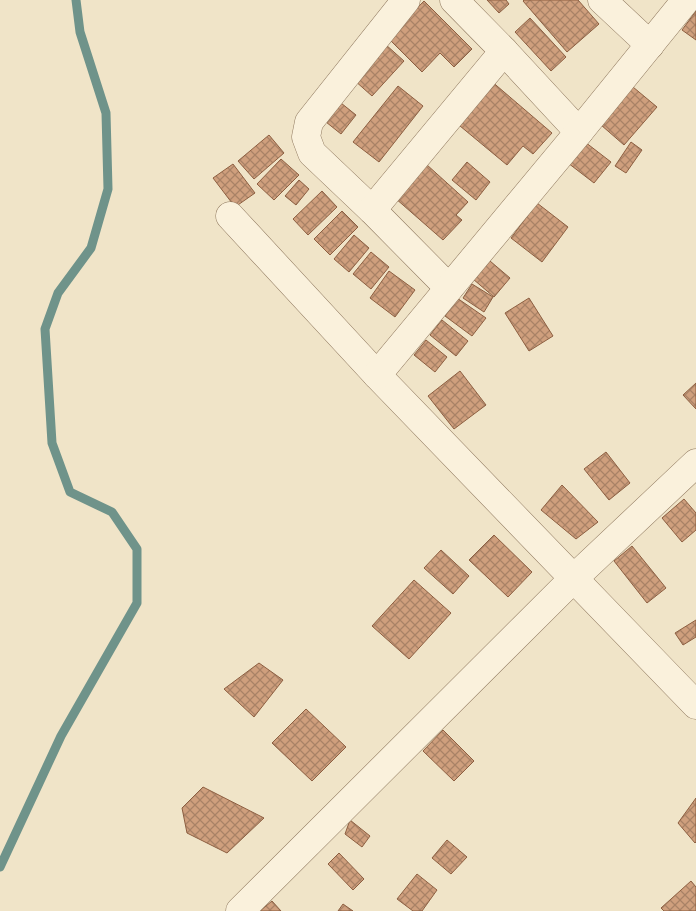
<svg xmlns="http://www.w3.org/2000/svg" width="696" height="911" font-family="'Times New Roman',serif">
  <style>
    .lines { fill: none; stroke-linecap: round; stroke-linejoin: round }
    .stream { stroke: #6f938a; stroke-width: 9 }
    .building { fill: url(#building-cross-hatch); stroke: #8d5f41 }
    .minor-casing { stroke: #8d765c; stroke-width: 29 }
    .minor { stroke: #faf1dc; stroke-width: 28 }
  </style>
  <defs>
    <pattern id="building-cross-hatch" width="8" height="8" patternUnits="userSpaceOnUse" patternTransform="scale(1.25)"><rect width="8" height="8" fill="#cf9f7d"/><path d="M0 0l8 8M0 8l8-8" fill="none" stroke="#a98266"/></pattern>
  </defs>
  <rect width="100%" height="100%" fill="#f0e4c8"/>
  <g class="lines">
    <polyline class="stream" points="0,867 61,736 137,603 137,549 112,512 70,492 52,443 45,329 58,293 91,248 108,189 106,113 80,32 76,0"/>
  </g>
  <g class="building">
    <polygon points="487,0 506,0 509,4 499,13"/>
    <polygon points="524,0 578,0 599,24 567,52 523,1"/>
    <polygon points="424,1 472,49 454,67 440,53 422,72 388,38"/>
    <polygon points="696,11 696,40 682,30"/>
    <polygon points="530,18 566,57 551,71 515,32"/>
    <polygon points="385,44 404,61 372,96 354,80"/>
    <polygon points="490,80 552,133 533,154 523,146 507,165 454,121"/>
    <polygon points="398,86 423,106 379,162 353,142"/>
    <polygon points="633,87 657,107 624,145 601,125"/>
    <polygon points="336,99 356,115 341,134 321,118"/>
    <polygon points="269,135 284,153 254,179 238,161"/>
    <polygon points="585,142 611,162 594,183 568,163"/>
    <polygon points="631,142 642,150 626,173 615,166"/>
    <polygon points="281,159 299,175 274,200 257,184"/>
    <polygon points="467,162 490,182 476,200 452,180"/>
    <polygon points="233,164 255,193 235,207 213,178"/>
    <polygon points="426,164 468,202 456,215 462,220 443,240 395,198"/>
    <polygon points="299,180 309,189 296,205 285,196"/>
    <polygon points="322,191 337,207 308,235 293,219"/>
    <polygon points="537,203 568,227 542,262 511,238"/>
    <polygon points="342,211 358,227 330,255 314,239"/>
    <polygon points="354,235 369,248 349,272 334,259"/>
    <polygon points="371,252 389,267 371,289 353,274"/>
    <polygon points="490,261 510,278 494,297 473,279"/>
    <polygon points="389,271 415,290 395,317 370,298"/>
    <polygon points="472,284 493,297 484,312 463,298"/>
    <polygon points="457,298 486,318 472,336 445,316"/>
    <polygon points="529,298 553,336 529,351 505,313"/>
    <polygon points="442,320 468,341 456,356 430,335"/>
    <polygon points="426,340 447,357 435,372 414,355"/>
    <polygon points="460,371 486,405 454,429 428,396"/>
    <polygon points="696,383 696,409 683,395"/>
    <polygon points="606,452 630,483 609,500 584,469"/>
    <polygon points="562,485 598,522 576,539 541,510"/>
    <polygon points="684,499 696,513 696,530 682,542 662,518"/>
    <polygon points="494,535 532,572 508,597 469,560"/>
    <polygon points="632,546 666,588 647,603 614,561"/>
    <polygon points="441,550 469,576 453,594 424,568"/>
    <polygon points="414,580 451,613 409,659 372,626"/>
    <polygon points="696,620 696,637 683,645 675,633"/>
    <polygon points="259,663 283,680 254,717 224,689"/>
    <polygon points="306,709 346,747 312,781 272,743"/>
    <polygon points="443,730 474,761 454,781 423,751"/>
    <polygon points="203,787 264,818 227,853 187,833 182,808"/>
    <polygon points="696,798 696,842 695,843 678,823"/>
    <polygon points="350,820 370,836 362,847 345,834"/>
    <polygon points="447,840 467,857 451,874 432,858"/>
    <polygon points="339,853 364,879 353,890 328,864"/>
    <polygon points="417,874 437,890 422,911 413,911 397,899"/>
    <polygon points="691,881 696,887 696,911 664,911 661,908"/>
    <polygon points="272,901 281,911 260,911"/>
    <polygon points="343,904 353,911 338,911"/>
  </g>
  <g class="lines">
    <g class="minor-casing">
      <g id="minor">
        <polyline points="406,0 309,122 306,137 312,153 372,210 449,288"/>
        <polyline points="454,0 504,51 579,132"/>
        <polyline points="602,0 650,45"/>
        <polyline points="372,210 504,51"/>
        <polyline points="230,216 377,375 696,705"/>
        <polyline points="377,375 579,132 686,0"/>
        <polyline points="240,911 573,579 696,463"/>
      </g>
    </g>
    <use href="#minor" class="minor"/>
  </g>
</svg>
